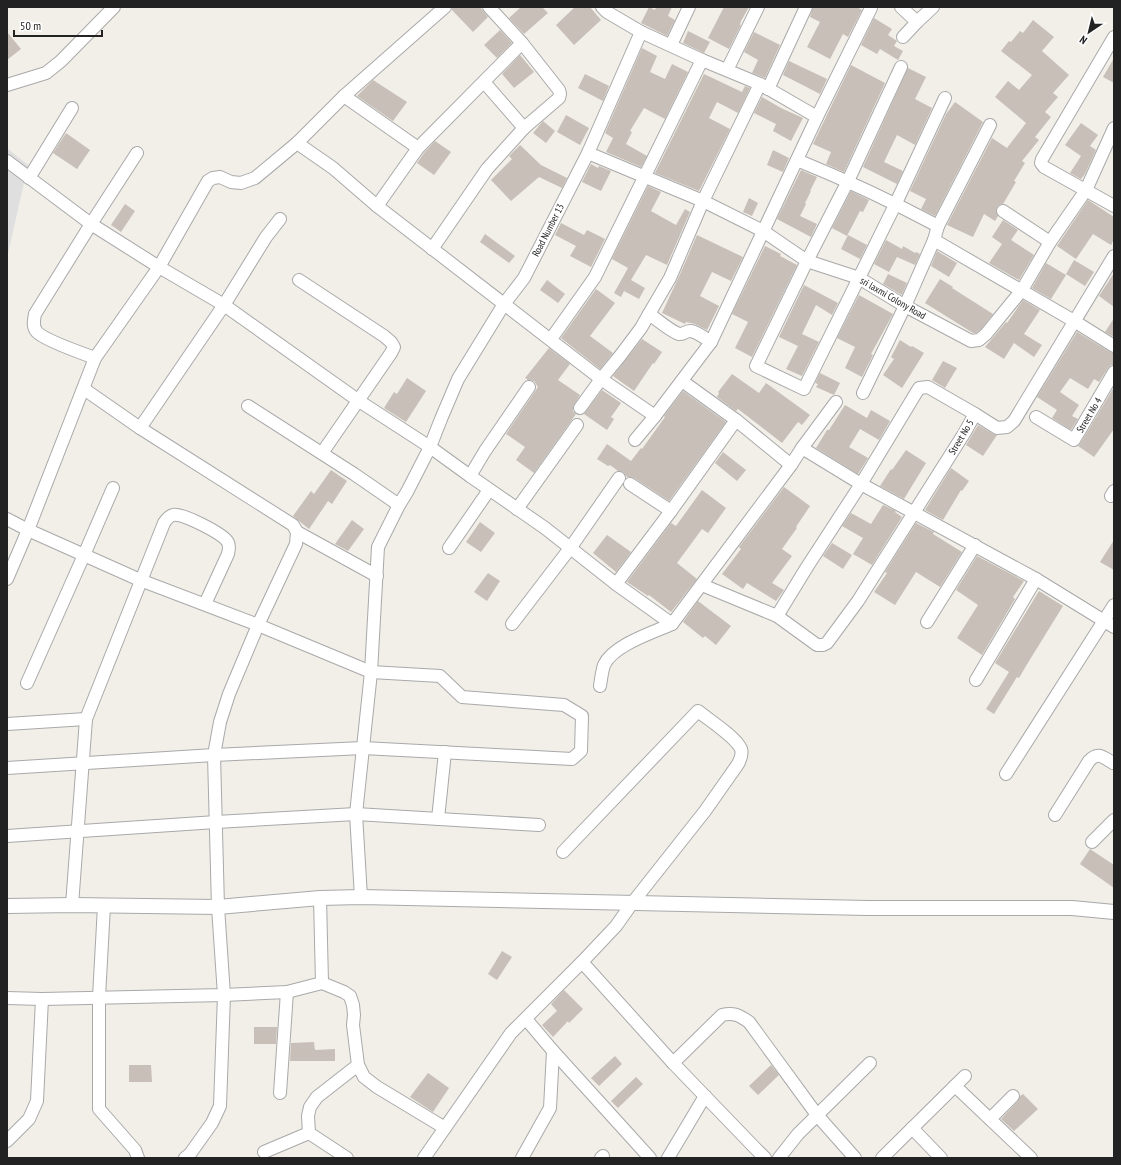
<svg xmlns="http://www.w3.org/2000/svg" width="1121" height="1165" font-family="'PT Sans Narrow',sans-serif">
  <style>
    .residential { fill: #e0dfdf }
    .building { fill: #c7bfb8 }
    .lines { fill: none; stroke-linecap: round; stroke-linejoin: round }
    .minor-casing { stroke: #a9a9a9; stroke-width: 14 }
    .tertiary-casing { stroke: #a9a9a9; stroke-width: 16 }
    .minor { stroke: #fff; stroke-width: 12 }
    .tertiary { stroke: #fff; stroke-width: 14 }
    .labels { text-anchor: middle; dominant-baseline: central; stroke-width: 4; stroke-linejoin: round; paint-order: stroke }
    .street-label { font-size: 10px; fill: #222; stroke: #fff }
  </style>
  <rect width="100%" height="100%" fill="#f2efe9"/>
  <polygon class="residential" points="7,148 28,165 7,258"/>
  <g class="building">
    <polygon points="452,7 480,7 488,17 473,32 452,10"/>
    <polygon points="521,7 542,7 548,13 524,34 509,18"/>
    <polygon points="575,7 590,7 601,20 574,45 556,25"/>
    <polygon points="649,7 655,10 656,7 672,7 668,16 675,20 667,36 641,23"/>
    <polygon points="724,7 749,7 741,21 740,25 741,25 729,49 708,38"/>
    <polygon points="813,7 857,7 862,10 848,37 843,34 830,59 807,47 820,22 810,17"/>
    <polygon points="874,18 892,29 888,35 897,41 894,46 903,51 898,60 880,49 877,54 861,45"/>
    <polygon points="1033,20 1054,37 1042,51 1069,75 1053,93 1058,97 1045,112 1051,117 1035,137 1039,140 1022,161 1025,163 1014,181 1016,182 1003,204 999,205 997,207 996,211 998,216 995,221 984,214 973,237 947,225 992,138 1007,148 1026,123 995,97 1008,81 1019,90 1032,75 1001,51 1009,41 1011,42 1020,31 1023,33"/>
    <polygon points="500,30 512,43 497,58 484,45"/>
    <polygon points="688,31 710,42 704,53 683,43"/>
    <polygon points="7,32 21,49 7,60"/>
    <polygon points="754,32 780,45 765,78 752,73 758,60 744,52"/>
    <polygon points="642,48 657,56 650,72 665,79 672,64 688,72 665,119 644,108 630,131 632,132 626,144 647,156 641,167 606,152 613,138 605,133"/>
    <polygon points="520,55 534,72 514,88 502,74"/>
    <polygon points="1114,58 1114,83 1103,77"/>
    <polygon points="789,61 827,79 820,94 783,75"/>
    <polygon points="851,65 885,83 844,172 826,164 831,152 813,144"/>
    <polygon points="908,68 926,77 915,99 932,108 915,145 897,135 884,162 903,171 897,184 863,167"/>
    <polygon points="585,74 609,86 603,101 578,88"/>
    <polygon points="704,74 742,92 745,86 750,88 738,113 717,102 709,118 730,129 699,191 655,173"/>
    <polygon points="373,80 407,102 393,121 357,96"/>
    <polygon points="762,97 781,108 803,118 791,141 773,131 776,124 754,113"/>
    <polygon points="955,102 983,122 935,216 921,209 926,199 910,191 946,114"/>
    <polygon points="566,115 589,128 580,145 557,132"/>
    <polygon points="543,121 555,131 546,143 533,133"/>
    <polygon points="1081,123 1098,135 1090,146 1096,150 1085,174 1081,179 1070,173 1081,156 1065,145"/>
    <polygon points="66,133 90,150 77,169 53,153"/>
    <polygon points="435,141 451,152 434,175 417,163 424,153"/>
    <polygon points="520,145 541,165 567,178 562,188 539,177 511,201 491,180 512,159 509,156"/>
    <polygon points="773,150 789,158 783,172 767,165"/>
    <polygon points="591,164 598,168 599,166 611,171 601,191 582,182"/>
    <polygon points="801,170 817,177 810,191 811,191 805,203 806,204 800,216 817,224 811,237 777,219"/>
    <polygon points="648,186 661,192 651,211 676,225 685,209 690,212 667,265 646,255 631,280 645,288 639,299 624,291 621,297 614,293 628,268 612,259"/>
    <polygon points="851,191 869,200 863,212 860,211 847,236 832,228"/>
    <polygon points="749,198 758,203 752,216 743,212"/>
    <polygon points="1088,200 1114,217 1114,239 1111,245 1093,234 1076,259 1057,246"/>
    <polygon points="125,204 135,211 121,232 111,225"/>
    <polygon points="1003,220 1018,230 1011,240 1034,255 1019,280 989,263 1002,244 992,237"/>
    <polygon points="561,223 584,235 587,230 605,239 591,267 570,256 576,246 555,235"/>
    <polygon points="485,234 515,256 509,263 480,242"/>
    <polygon points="697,235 743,257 731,281 712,272 700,296 719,306 707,330 695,324 686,322 685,324 662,313 681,272"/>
    <polygon points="848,235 867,245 860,259 841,249"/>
    <polygon points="886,240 902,249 903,246 915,253 916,252 920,254 915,265 897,257 889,272 874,264"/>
    <polygon points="765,246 781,254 780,256 797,265 752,357 735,348 748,322 732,314"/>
    <polygon points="937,251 957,263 949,277 931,266"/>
    <polygon points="1074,260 1094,272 1085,286 1066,274"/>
    <polygon points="1046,263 1066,275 1051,299 1032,288"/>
    <polygon points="1114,273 1114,307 1099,296"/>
    <polygon points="888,274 907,283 902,295 883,284"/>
    <polygon points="940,279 953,287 952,288 993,314 981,329 976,333 973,333 925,303"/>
    <polygon points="547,280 565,294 558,303 540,290"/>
    <polygon points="804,285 838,303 832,315 816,305 802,334 819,342 802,376 786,369 798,346 779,337"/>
    <polygon points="596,289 615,303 590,336 613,353 600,369 561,338"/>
    <polygon points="859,295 893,314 871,354 873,355 862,377 845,368 855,347 837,338"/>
    <polygon points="1023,300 1040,310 1024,334 1042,345 1034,357 1014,343 1004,359 985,347 1006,322 1007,323"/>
    <polygon points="1114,318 1114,337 1105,332"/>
    <polygon points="1077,332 1110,352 1114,353 1114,365 1111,365 1108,368 1099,382 1094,379 1088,389 1070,378 1060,392 1079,405 1072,416 1078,419 1071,430 1052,418 1057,410 1037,397"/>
    <polygon points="642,339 662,352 654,364 653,363 634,391 613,376"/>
    <polygon points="900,340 911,347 912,346 924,353 902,388 883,375 894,359 891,357"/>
    <polygon points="549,348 570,364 558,380 580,395 573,407 573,411 576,414 534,473 516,460 525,447 506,434 538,387 534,381 528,380 525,378"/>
    <polygon points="943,361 957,368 945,388 932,380"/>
    <polygon points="820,373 840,383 834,395 816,387 818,384 815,383"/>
    <polygon points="732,374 759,393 766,383 810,415 802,425 798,422 782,443 738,409 736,411 717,397 719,393 718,392"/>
    <polygon points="407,378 426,391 406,422 384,408 394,392 397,394"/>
    <polygon points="1114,387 1114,429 1094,457 1078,446 1080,444"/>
    <polygon points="602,390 621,403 611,417 614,419 607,430 584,414"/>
    <polygon points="683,391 726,422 669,501 634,478 630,477 627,477 623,472 618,471 610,465 608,466 597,459 607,444 631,461 641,448 642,449 665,417 664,416"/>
    <polygon points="845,405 867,418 871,410 890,421 879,440 860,429 849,447 868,458 858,474 816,448 827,430 829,430"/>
    <polygon points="978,425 993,434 997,435 983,456 966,445"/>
    <polygon points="906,450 926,463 904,499 880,486 891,469 892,470"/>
    <polygon points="723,452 746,470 737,481 715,463"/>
    <polygon points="951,468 969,481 962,491 961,490 943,520 925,510"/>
    <polygon points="331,470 347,481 332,504 328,501 309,529 293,516 311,491 314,494"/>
    <polygon points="784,487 810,506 796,527 797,528 782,549 792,556 772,583 784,590 776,601 747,583 743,589 722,574 741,549 739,547"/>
    <polygon points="702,490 726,508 708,533 702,529 677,563 697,579 671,612 649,595 648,596 627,582 671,523 676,526"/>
    <polygon points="883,505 896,511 895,512 902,517 872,565 853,554 863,538 842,526 851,513 871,524"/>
    <polygon points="352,520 364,529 348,551 335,544"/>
    <polygon points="480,522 495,533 481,552 466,542"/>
    <polygon points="916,523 934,532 933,534 962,552 940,587 916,572 895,605 874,592 887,573 885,572"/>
    <polygon points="607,535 631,552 616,572 593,553"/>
    <polygon points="1114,540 1114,570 1100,562"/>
    <polygon points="832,543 852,555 843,569 823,556"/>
    <polygon points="977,556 1024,581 1013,597 1015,599 982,655 957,638 978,605 956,590"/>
    <polygon points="488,573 500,581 487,601 474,592"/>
    <polygon points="1039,591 1063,606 1026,666 1019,678 1017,677 994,714 986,709 1009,672 995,663"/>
    <polygon points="698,601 731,626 716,645 705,636 703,638 683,622"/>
    <polygon points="1090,849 1114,865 1114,888 1080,864"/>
    <polygon points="502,951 512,957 497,980 488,974"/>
    <polygon points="564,990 583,1009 569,1023 568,1021 553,1037 542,1025 557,1011 551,1004"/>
    <polygon points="254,1027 277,1027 276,1044 254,1044"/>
    <polygon points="314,1042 315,1050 335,1049 335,1061 290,1061 291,1043"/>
    <polygon points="615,1056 622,1064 599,1086 591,1078"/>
    <polygon points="129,1065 151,1065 152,1082 129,1082"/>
    <polygon points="771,1065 779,1075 758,1095 749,1086"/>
    <polygon points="428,1073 449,1088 433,1112 410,1097"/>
    <polygon points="636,1077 643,1084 618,1108 611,1101"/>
    <polygon points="1023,1094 1038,1109 1014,1131 1001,1119 1018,1101 1020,1096"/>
  </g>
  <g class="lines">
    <g class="minor-casing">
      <g id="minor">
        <polyline points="602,7 607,12 641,32 702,60 760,84 817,117"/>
        <polyline points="901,7 917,22 933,7"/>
        <polyline points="903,37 917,22"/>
        <polyline points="1114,37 1042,159 1041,163 1044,167 1114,206"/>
        <polyline points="671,45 689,7"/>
        <polyline points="901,67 848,181 807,261 756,366 804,389 896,203 945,98"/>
        <polyline points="727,70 758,7"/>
        <polyline points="484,82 524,128"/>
        <polyline points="7,85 46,73 61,61 114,7"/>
        <polyline points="768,89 806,7"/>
        <polyline points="344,96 418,148"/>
        <polyline points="990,125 938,226 934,240 1074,321 1114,346"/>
        <polyline points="297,143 333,168 377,206 601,379 655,416 711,342 817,117 871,8"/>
        <polyline points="588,153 703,201 763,231 807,261 859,278 905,306 971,341 979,340 986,334 1022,290 1050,242 1086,190 1114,128"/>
        <path d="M797,160C846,180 891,201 938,226"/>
        <polyline points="7,161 91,224 159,267 224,305 359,401 430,447 470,476 485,451 529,387"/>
        <polyline points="29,178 72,108"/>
        <polyline points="377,206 418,148 522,43"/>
        <polyline points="1003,211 1050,242"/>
        <polyline points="432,249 487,169 524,128 559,98 560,94 559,90 522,43 489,7"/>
        <polyline points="299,280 384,336 391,342 394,347 391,353 322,453"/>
        <path d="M649,314C658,320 670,331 679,334C684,335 686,330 691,331C697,332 705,338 711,342"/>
        <polyline points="551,339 595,277 702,60"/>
        <path d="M95,358C84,354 44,340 37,332C32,327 34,320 35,314L91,224L137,153"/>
        <polyline points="682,381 736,420 791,465"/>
        <polyline points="84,389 140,428 293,525 297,532 296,544 258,625 229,694 220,722 214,755 218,907 224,995 220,1106 212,1123 190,1154 185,1158"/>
        <polyline points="863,393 905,306 934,240"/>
        <polyline points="248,406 354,474 399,505"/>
        <polyline points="580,408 601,379 620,356 641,328 649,314 670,278 703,201 760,84"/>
        <polyline points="1036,417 1074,440 1114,372"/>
        <polyline points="140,428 224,305 266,237 280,219"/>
        <polyline points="635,440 655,416"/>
        <polyline points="802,448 861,484 1036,579"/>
        <path d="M470,476L545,528L616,584L672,624C654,632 613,645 604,665C602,671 601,679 600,686"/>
        <polyline points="630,484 671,511"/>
        <polyline points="1111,496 1114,491"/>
        <polyline points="517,509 577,425"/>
        <polyline points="7,519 28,530 140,580 258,625 371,672 440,676 462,697 564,705 582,716 581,751 572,759 363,748 214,755 7,768"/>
        <polyline points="297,532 377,576"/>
        <polyline points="449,548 489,490"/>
        <polyline points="7,579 28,530 95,358 159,267 208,181 213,178 220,177 231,182 241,183 255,178 297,143 344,96 445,7"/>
        <polyline points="616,584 671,511 736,420"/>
        <polyline points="702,585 777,616 817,645 823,645 827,643 858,601 965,432 975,414 997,428 1007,427 1014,421 1114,256"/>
        <polyline points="777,616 807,567 861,484 919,388 928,387 975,414"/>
        <polyline points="927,622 975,545"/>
        <polyline points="512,624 571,547 619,478"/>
        <polyline points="672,624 791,465 802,448 836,402"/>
        <polyline points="976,680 1036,579 1114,627"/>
        <polyline points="27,683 84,555 113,488"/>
        <polyline points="7,724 86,719"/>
        <polyline points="1006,774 1114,605"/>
        <path d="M1055,815L1089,761C1098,751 1103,757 1113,763"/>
        <polyline points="438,819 445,752"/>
        <polyline points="7,836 216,822 356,814 539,825"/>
        <polyline points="1092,842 1114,820"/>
        <polyline points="361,897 356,814 371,672 378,547 399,505 407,492 430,447 441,419 458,379 504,304 524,278 588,153 641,32"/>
        <polyline points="320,898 322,983"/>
        <path d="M72,905L86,719L164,523C166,520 169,516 173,515C183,513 221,533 227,541C230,545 229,550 228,554L205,604"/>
        <polyline points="104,906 99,997 99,1109 135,1150 138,1158"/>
        <polyline points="582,962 673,1063 755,1148 765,1158"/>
        <polyline points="7,998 42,999 224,995 287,992 322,983 344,992 350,996 353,1005 354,1015 353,1025 358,1065 364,1077 377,1087 445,1128"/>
        <polyline points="526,1019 553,1051 650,1158"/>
        <path d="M673,1063L722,1015C733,1012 739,1015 749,1022L817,1115L855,1158"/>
        <polyline points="955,1086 1031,1158"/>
        <polyline points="280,1093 287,992"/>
        <polyline points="990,1119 1013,1096"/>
        <polyline points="912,1128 941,1158"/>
        <polyline points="309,1133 308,1116 310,1107 317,1097 358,1065"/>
        <polyline points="7,1141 29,1119 37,1101 42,999"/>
        <polyline points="264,1152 309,1133 347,1158"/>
        <path d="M424,1158L511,1033L582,962L616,926L633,902L705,811L738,764C740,760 743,755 741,749C736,737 709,720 698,711L563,852"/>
        <polyline points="522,1158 550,1108 553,1051"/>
        <polyline points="601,1158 603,1156"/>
        <polyline points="668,1158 705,1096"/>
        <polyline points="779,1158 798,1134 870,1063"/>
        <polyline points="882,1158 965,1076"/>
      </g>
    </g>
    <g class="tertiary-casing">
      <polyline id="tertiary" points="7,906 72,905 218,907 320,898 361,897 868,908 1072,908 1114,912"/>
    </g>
    <use href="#minor" class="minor"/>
    <use href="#tertiary" class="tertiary"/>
  </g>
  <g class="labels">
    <g class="street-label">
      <text transform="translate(548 230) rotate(-63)">Road Number 13</text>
      <text transform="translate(893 298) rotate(30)">sri laxmi Colony Road</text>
      <text transform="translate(1089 415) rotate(-59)">Street No 4</text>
      <text transform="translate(961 437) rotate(-59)">Street No 5</text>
    </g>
  </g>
  <rect width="1121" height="1165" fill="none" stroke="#222222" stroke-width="16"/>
  <g transform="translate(1089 32) rotate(215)" stroke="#ffffff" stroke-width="3" paint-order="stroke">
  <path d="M0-3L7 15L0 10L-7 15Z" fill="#222222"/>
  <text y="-6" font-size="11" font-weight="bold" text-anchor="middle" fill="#222222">N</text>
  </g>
  <path d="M14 30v6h88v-6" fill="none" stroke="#222222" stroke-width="2"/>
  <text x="20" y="30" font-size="12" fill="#222222" stroke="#ffffff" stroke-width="3" paint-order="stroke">50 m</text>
</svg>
